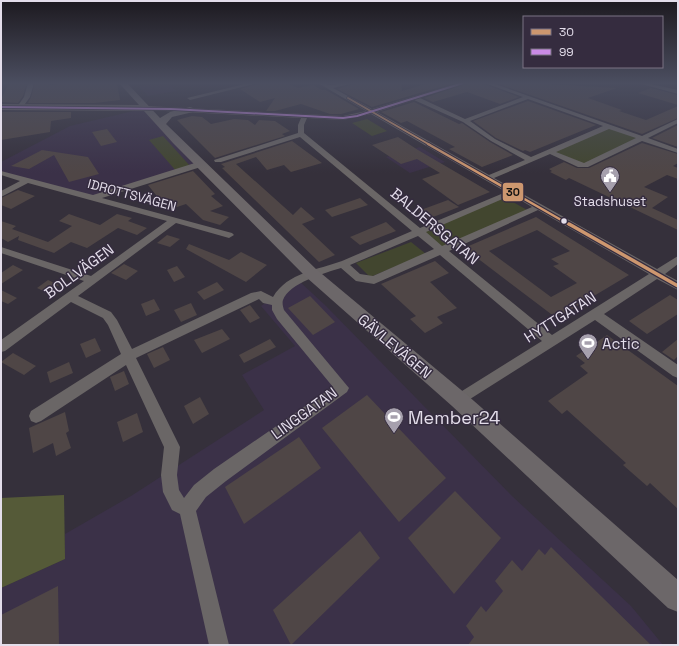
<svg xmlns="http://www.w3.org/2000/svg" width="679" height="646" font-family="'Space Grotesk',sans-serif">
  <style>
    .built { fill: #3b3148 }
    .green { fill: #42462f }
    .forest { fill: #555a38 }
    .building { fill: #4f4646; fill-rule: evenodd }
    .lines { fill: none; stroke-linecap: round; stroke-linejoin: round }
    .street { fill: #6a6666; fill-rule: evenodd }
    .secondary { fill: #6c6769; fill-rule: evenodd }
    .bus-1-far2-casing { stroke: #352c3f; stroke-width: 3.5 }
    .bus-1-far1-casing { stroke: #352c3f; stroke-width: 4.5 }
    .bus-1-casing { stroke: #352c3f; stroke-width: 6 }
    .bus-2-casing { stroke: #352c3f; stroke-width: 3.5 }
    .bus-1-far2 { stroke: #cd976f; stroke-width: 2 }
    .bus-1-far1 { stroke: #cd976f; stroke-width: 2.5 }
    .bus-1 { stroke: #cd976f; stroke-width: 3.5 }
    .bus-2 { stroke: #ca8be6; stroke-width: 2 }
    .bus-dot { fill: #e3ddea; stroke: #352c3f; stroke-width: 1.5 }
    .labels { text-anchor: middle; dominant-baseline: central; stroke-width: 3; stroke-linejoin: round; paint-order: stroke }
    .far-street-label { font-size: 13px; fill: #e3ddea; stroke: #352c3f }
    .far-poi-label { font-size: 13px; fill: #e3ddea; stroke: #352c3f }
    .street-label { font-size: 15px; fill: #e3ddea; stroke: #352c3f }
    .poi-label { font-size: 15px; fill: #e3ddea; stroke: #352c3f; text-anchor: start }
    .near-poi-label { font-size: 18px; fill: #e3ddea; stroke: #352c3f; text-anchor: start }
    .line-badge { stroke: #352c3f; stroke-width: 1.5 }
    .pale-badge-label { font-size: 11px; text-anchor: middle; font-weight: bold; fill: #111 }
  </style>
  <rect width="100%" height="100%" fill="#35303b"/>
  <g class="built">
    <polygon points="158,83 166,83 177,91 148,96 138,86"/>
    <polygon points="146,108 201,164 93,198 1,173 1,162 70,126"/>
    <polygon points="420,147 445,162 410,173 386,157"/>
    <polygon points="298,280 326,306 512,496 631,606 663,645 1,645 1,588 65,559 65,534 131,496 264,410 242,375 295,346 261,306"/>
  </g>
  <g class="green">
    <polygon points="367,119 387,131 372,136 352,123"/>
    <polygon points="610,126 643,138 585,165 550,152"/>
    <polygon points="163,136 191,167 177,172 149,140"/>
    <polygon points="504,197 529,211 442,250 420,232"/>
    <polygon points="411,242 426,254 370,277 356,263"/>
  </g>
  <polygon class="forest" points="64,495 65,559 1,588 1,498"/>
  <g class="building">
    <polygon points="11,83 27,83 23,96 18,103 1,102 1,99 8,85"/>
    <polygon points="35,83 49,83 49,85 68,83 117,83 120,100 95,103 28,103 31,97"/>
    <polygon points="259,83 287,83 298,88 313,85 322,90 326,90 359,109 341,114 330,114 301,104 275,111 266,111 275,98 260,102 240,89 258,84"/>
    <polygon points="358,83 401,83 402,91 429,83 454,83 372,107 337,89"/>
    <polygon points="467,83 484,83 484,84 519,97 500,104 467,92 433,102 424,98 466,84"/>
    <polygon points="496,83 547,83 548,84 617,88 588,98 622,110 619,111 646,120 678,106 678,118 642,134"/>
    <polygon points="651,88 678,95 678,105 638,93"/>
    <polygon points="528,101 596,125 530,152 525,150 523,151 496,138 473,121"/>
    <polygon points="414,102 459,124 462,123 490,142 513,155 482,167 449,149 455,147 407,121 401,123 381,112"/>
    <polygon points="1,112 71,112 71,118 51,121 50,132 1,140"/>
    <polygon points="192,116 202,117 211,124 234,119 248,120 255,125 259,120 275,121 290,131 282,134 285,136 215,158 177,120"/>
    <polygon points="678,125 678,147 652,138"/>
    <polygon points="107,129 117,142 101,146 92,132"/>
    <polygon points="398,137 418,150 490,192 458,205 422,179 440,173 417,159 401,164 372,145"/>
    <polygon points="292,141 322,163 291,172 284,165 267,170 256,157 236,164 293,215 301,207 315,219 302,224 335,255 319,262 222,168 225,167 221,164"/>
    <polygon points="642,143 678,154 678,163 673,166 678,168 678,179 667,175 644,187 668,197 652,208 678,220 678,230 569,178 566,180 550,172 552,171 549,169 564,162 577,168 589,168"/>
    <polygon points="42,150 88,157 99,174 69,182 54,155 29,169 11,166"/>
    <polygon points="193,171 215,194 211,196 223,206 210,211 229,217 220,225 203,220 186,204 168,210 148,185"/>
    <polygon points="18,190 35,196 11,209 1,205 1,198"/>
    <polygon points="360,198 368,205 332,217 325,210"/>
    <polygon points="448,200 459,207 428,219 418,211"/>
    <polygon points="69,214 100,225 117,214 132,218 128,221 147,228 137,235 118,228 87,248 71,242 54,253 18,240 19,236 8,242 1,238 1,221 16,226 12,229 48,242 72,226 59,221"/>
    <path d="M536,217L629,275L562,315L551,314L464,248ZM537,230L570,251L551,259L559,264L553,266L577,283L551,297L489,251Z"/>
    <polygon points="386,222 396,231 360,245 350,237"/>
    <polygon points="167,235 180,239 170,247 157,243"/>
    <polygon points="189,244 229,260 241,252 267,265 246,282 186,249"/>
    <polygon points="435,261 449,273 430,282 457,308 437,317 443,323 425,333 410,319 416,316 381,284"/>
    <polygon points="124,264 138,271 126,280 111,273"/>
    <polygon points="13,265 23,270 1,284 1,273"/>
    <polygon points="177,266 185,277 174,282 167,270"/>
    <polygon points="48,280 59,285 48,293 37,288"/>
    <polygon points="217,282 224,290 204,300 197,292"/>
    <polygon points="1,290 17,298 8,304 1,301"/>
    <polygon points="670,295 678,300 678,314 647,334 629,321"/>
    <polygon points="310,296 335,322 313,335 288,308"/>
    <polygon points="154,299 160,310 146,316 141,304"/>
    <polygon points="191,303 197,315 181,322 174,310"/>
    <polygon points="250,305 260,318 250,323 240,310"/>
    <polygon points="222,329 230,339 202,353 194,340"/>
    <polygon points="607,335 678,386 678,509 650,483 647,486 623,465 626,463 567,410 562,414 548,401 588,373 580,366 585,363 576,356"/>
    <polygon points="95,338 101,351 86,358 80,344"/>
    <polygon points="270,339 276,347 244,363 239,355"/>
    <polygon points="678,339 678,356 674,360 662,352"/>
    <polygon points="163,347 170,360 154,368 147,354"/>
    <polygon points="13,353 36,366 24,375 1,362"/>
    <polygon points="69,362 73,373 50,383 47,372"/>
    <polygon points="124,371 129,384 115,391 110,377"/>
    <polygon points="367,395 446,478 399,522 322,428"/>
    <polygon points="200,397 209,414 193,424 184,406"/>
    <polygon points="65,412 69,431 66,433 71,448 56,456 53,443 33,453 29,428"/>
    <polygon points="137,413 143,432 123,442 117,422"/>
    <polygon points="299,437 321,468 244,524 225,487"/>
    <polygon points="455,491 501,538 454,594 408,538"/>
    <polygon points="360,531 380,558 291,645 273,610"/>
    <polygon points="551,547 651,645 468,645 474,637 466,626 481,606 486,612 503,591 495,581 512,560 522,571 539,549 545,555"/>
    <polygon points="58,586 59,645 1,645 1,615"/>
  </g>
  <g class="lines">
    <g class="street">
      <polygon points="28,83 34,83 30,97 22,108 18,108 17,107 24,97"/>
      <polygon points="249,83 258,83 190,100 187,98"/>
      <path d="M318,83H324L329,85L351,83L350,84L333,88L372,109L458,83H466L420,98L465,119L523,97L485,83H492L642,136L678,119V123L648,138L678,149V153L642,141L588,167H578L550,154L494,178L657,269L678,256V264L665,274L678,281V290L657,279L604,314L678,365V378L673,376L595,320L459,406L454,404L452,400L454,396L542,341L440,255L374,284L356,281L341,268C325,273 289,283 283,300C282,303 283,307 284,310L349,388L347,392L226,481L206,497L196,511L229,645H209L180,514L172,510L163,492L161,475L164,447L126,365L41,421L36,423L31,421L29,416L31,411L121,354L108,325L103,318L71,302L5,351L1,352V340L84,281L1,253V247L91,276L167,221L28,183L1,197V191L20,181L1,175V171L93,195L198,162H204V166L102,198L232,233L234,235L229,238L176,223L78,296L111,312L117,320L132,349L251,293L261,291L273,297C288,272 318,270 342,261C365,251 389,241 412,231L300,137L221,162H215L214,160L298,133V125L301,118L146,110L143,108L146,106L343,116L366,111ZM528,99L603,126L531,157L495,139L470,121ZM414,100L463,122L491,141L525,160L489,175L377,112ZM371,114L506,192L420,228L304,133V125L307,118L343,120ZM609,129L636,138L584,163L556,152ZM512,195L532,207L442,246L426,232ZM538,210L649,274L552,335L449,251ZM418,236L434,249L373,276L360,274L350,265ZM259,299L263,303L272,305V310L277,319L333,387L214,469L194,485L184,498L179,490L177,475L180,447L136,358Z"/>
      <polygon points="638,83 646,83 678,90 678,94"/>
    </g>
    <polygon class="secondary" points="119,83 127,83 160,118 170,112 190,107 193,108 194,110 193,112 172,117 166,124 316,269 466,394 678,580 678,612 668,608 452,406 306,277 173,143 144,111 1,110 1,104 139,105"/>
    <g class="bus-1-far2-casing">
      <polyline id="bus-1-far2" points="348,98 430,145"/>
    </g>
    <g class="bus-1-far1-casing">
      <polyline id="bus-1-far1" points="428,144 570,225"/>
    </g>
    <g class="bus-1-casing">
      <polyline id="bus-1" points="569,224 678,286"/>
    </g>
    <g class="bus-2-casing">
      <polyline id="bus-2" points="1,107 171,109 343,118 357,116 463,83"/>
    </g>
    <use href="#bus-1-far2" class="bus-1-far2"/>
    <use href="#bus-1-far1" class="bus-1-far1"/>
    <use href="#bus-1" class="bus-1"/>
    <use href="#bus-2" class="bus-2"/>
  </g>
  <linearGradient id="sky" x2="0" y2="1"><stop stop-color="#1d1a20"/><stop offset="0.48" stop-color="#4b4e60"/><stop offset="1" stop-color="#4b4e60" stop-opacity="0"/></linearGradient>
  <rect width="679" height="173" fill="url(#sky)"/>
  <defs>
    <g id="civic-pin" transform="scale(1)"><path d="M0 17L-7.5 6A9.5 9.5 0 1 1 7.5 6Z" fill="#a6a0ad" stroke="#352c3f"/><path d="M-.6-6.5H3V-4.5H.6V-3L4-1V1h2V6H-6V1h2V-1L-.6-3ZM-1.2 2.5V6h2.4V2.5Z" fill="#fff"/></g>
    <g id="stadium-pin" transform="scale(1)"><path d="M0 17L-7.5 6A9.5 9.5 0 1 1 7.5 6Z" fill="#a6a0ad" stroke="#352c3f"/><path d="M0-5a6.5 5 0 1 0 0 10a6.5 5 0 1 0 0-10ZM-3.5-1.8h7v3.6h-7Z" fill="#fff"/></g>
  </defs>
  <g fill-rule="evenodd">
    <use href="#civic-pin" x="610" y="176"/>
    <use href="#stadium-pin" x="588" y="343"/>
    <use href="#stadium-pin" x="394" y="417"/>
  </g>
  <circle class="bus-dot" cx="564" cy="221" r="3.5"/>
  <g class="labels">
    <g class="far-street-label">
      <text transform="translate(132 195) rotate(15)">IDROTTSVÄGEN</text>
    </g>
    <g class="far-poi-label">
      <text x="610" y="201">Stadshuset</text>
    </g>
    <g class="street-label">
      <text transform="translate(435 226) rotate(40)">BALDERSGATAN</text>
      <text transform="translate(79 271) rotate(-36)">BOLLVÄGEN</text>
      <text transform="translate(560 317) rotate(-32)">HYTTGATAN</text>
      <text transform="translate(395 346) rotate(40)">GÄVLEVÄGEN</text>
      <text transform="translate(304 413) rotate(-36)">LINGGATAN</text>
    </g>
    <g class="poi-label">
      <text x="602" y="343">Actic</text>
    </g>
    <g class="near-poi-label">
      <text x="408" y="417">Member24</text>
    </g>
  </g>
  <rect class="line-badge" x="502" y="182" width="22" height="20" rx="4" fill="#cd976f"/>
  <g class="pale-badge-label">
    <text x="513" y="196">30</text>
  </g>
  <rect width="679" height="646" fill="none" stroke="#e3ddea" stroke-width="4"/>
  <rect x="523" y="16" width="140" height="52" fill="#352c3f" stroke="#7b7383"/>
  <rect x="531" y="29" width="20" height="6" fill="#cd976f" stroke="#7b7383"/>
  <text x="559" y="36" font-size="12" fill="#e3ddea">30</text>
  <rect x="531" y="49" width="20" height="6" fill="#ca8be6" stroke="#7b7383"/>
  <text x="559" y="56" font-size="12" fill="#e3ddea">99</text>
</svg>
